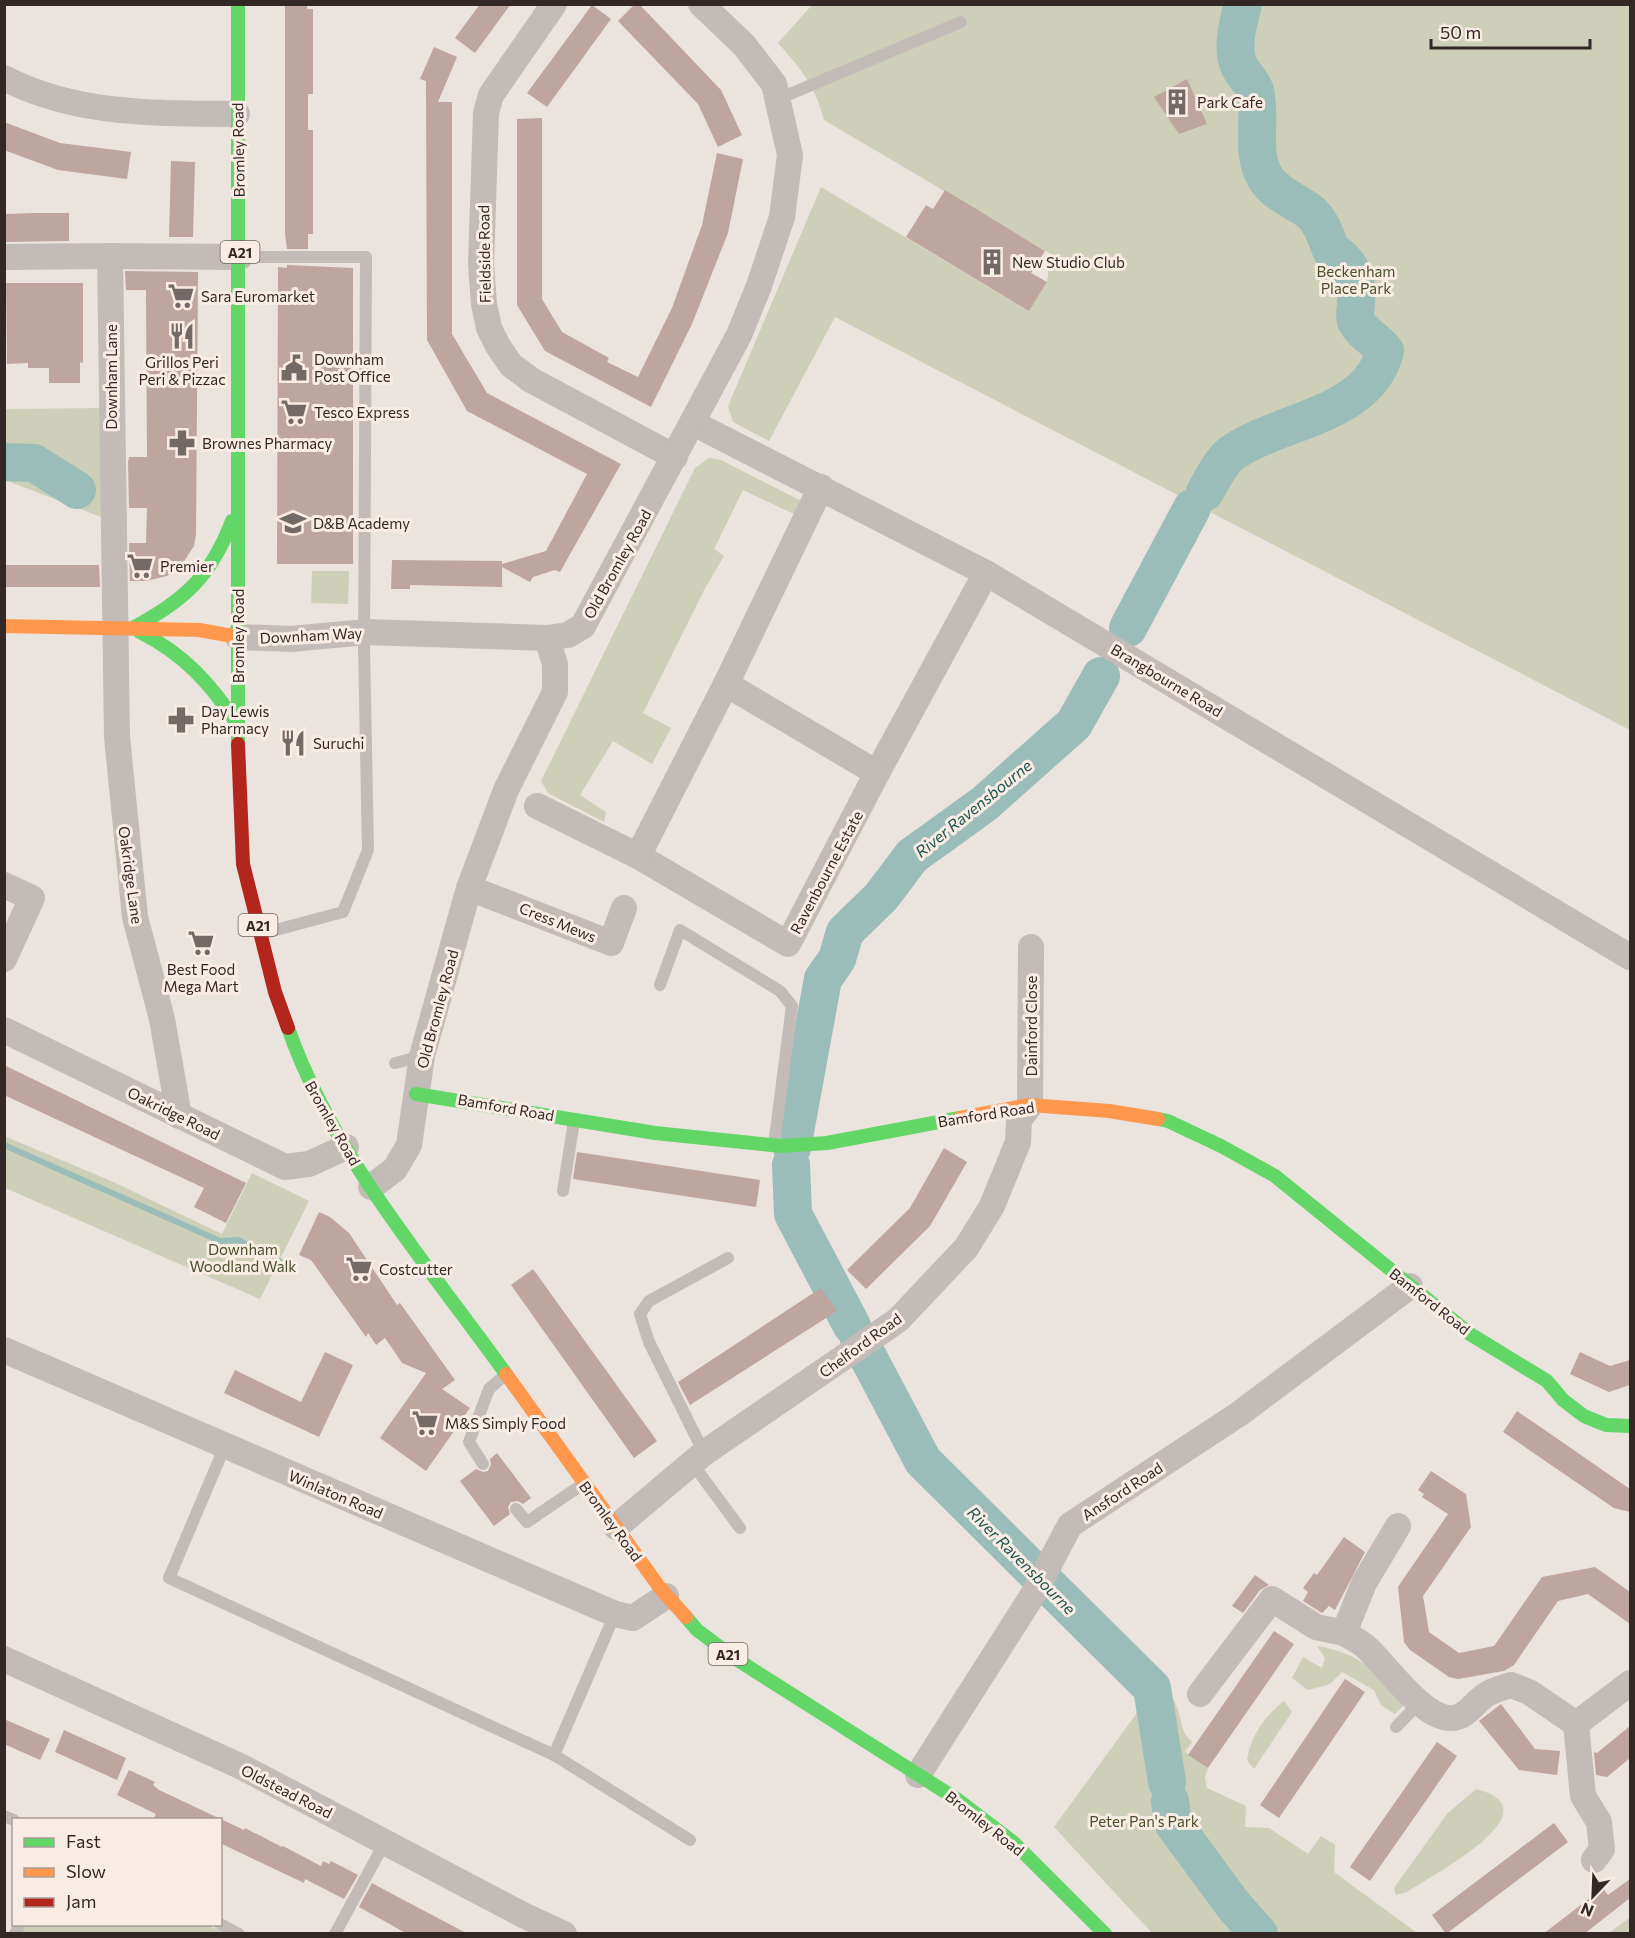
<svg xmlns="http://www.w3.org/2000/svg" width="1635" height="1938" font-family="Commissioner,sans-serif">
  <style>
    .green { fill: #cdcfb8 }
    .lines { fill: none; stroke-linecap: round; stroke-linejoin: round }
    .stream { stroke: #9abdb9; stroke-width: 6 }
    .river { stroke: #9abdb9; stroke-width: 38 }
    .building { fill: #bea59f }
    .lane { stroke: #c3bbb7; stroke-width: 12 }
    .street { stroke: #c3bbb7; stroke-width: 26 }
    .fast { stroke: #63d668; stroke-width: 14 }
    .slow { stroke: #ff974d; stroke-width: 14 }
    .jam { stroke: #b3261e; stroke-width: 14 }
    .labels { text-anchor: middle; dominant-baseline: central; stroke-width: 6; stroke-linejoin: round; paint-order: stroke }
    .shield { fill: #f8ece4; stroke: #6e635f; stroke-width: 1.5 }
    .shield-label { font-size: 14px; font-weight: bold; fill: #332826 }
    .poi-label { font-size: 15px; fill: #332826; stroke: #f8ece4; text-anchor: start }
    .street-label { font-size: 15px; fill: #332826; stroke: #f8ece4 }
    .park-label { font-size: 15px; fill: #47512a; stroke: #f8ece4 }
    .water-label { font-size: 16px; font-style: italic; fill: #1c5451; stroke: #f8ece4 }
  </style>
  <rect width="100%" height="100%" fill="#eae3de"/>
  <g class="green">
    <path d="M812,5H1630V730L835,317L769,441L733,422L728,406L821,187L1029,311L1047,282L1051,254L824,120C815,85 801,69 778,43Z"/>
    <polygon points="107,408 109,520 5,480 4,409"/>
    <polygon points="709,458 721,460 803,502 796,515 743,490 714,549 724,556 704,590 643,713 671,728 652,764 613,741 580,795 606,812 604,822 548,793 541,781 695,468"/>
    <polygon points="312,571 349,571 348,604 311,603"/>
    <polygon points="4,1136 109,1180 222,1234 252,1173 309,1201 260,1299 5,1188"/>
    <path d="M1317,1646C1363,1654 1376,1672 1404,1705L1395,1714L1381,1705L1374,1690L1342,1672L1330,1684L1308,1690L1292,1678L1303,1657L1322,1668L1325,1658Z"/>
    <path d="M1158,1684C1188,1705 1174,1727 1192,1742L1185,1752L1208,1768L1205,1778L1207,1788L1246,1806L1245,1827L1269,1828L1308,1854L1321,1836L1335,1845L1334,1872L1417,1933H1152L1054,1827Z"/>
    <path d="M1284,1701L1292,1712L1254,1769L1247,1760C1251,1735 1265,1716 1284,1701Z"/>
    <path d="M1476,1789C1558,1810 1432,1875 1407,1892L1396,1895L1394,1888L1447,1814Z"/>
    <polygon points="1629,1918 1630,1933 1609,1933"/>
    <polygon points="26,1924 207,1925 225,1933 22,1934"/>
  </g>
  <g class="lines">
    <polyline class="stream" points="4,1145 220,1241 238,1240 287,1265"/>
    <g class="river">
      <polyline points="4,462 34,463 77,490"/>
      <path d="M1205,492C1212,480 1221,461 1232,453C1279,420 1369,416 1385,351C1376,339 1363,335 1356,321C1354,315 1356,309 1356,302C1358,279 1351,262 1331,250C1326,236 1320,219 1309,211C1294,200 1274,193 1265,177C1250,151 1262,119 1255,91C1252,81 1241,73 1238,63C1232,45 1238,23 1243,4"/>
      <polyline points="1128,628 1192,508"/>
      <polyline points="792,1148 823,979 837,959 845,932 881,897 912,856 984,804 1074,724 1101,676"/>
      <polyline points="791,1165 793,1214 852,1326"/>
      <polyline points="859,1340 923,1461 1152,1688 1167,1782"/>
      <polyline points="1170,1801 1173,1823 1234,1906 1259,1934"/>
    </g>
  </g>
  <g class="building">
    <polygon points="285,4 307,4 307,9 313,9 313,94 308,94 308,130 313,130 313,234 308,234 308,249 287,249 285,234"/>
    <polygon points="480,4 511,4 475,53 455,38"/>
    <polygon points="635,4 639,4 721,90 742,135 718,147 698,104 618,21"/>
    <polygon points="592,5 611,19 547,107 527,93"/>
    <polygon points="434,47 457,57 438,102 452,102 452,334 487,393 621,464 560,572 555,570 533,577 530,582 502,567 502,587 410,585 410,589 391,589 392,560 502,561 502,564 546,551 587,474 467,411 427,340 426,81 420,79"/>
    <polygon points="1187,79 1207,124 1179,134 1154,97"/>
    <polygon points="542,118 542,299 562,332 609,358 607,362 638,377 672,308 702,225 717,153 743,159 728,233 692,324 651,407 545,351 517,305 517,119"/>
    <polygon points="4,122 60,143 131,152 127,179 58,170 4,150"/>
    <polygon points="171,161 195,162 193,237 169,237"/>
    <polygon points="945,190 1045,251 1031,273 1047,282 1029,311 906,237 926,205 933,209"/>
    <polygon points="33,213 69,213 69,241 4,242 4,214"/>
    <polygon points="287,265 353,268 353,564 277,564 278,267 287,268"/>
    <polygon points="125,271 198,272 196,535 194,546 181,566 167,576 146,581 130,581 129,543 146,543 147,508 129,508 128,462 129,457 147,457 146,290 126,290"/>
    <polygon points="6,283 83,283 83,363 80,362 80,383 49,383 49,368 28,368 28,363 7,364"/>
    <polygon points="4,565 99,565 100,587 4,587"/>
    <polygon points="4,1065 246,1183 226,1223 194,1207 204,1188 4,1095"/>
    <polygon points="944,1148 967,1162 930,1226 866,1289 847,1270 910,1208"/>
    <polygon points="577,1152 760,1180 756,1207 573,1179"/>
    <polygon points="319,1212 330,1217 349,1233 397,1305 400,1303 455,1380 442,1389 470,1408 426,1471 380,1438 426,1373 402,1363 385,1338 376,1345 368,1333 366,1337 311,1260 299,1255"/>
    <polygon points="533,1269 657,1441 634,1458 511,1285"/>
    <polygon points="821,1288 837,1311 690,1405 678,1382"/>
    <polygon points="325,1352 353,1365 319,1437 224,1393 235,1370 301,1402"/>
    <polygon points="1580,1352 1610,1366 1630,1360 1630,1385 1609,1392 1570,1374"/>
    <polygon points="1517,1411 1630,1489 1630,1512 1614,1508 1503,1432"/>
    <polygon points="497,1453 531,1498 523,1504 518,1501 511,1502 508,1507 510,1514 494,1526 460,1481 476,1469 483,1472 488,1471 491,1464 490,1459"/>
    <polygon points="1431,1471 1466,1494 1471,1527 1423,1596 1429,1632 1459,1653 1494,1646 1542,1577 1595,1567 1630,1592 1630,1624 1588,1594 1558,1601 1514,1665 1504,1671 1458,1679 1449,1677 1410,1650 1404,1642 1398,1587 1448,1514 1422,1497 1424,1494 1418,1490"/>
    <polygon points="1344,1537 1365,1552 1335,1610 1329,1606 1322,1613 1303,1601 1308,1592 1303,1588 1314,1573 1317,1575"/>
    <polygon points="1255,1575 1269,1585 1260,1590 1243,1613 1232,1606"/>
    <polygon points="1274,1631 1294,1644 1208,1768 1188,1755"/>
    <polygon points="1345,1679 1365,1692 1279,1818 1260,1805"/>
    <polygon points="1501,1704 1535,1749 1560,1751 1557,1775 1519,1770 1479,1721"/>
    <polygon points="4,1719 50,1739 40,1760 4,1744"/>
    <polygon points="1630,1726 1630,1758 1607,1777 1596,1775 1594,1752 1597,1753"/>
    <polygon points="64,1730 126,1758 117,1780 55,1752"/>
    <polygon points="1437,1742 1457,1756 1370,1881 1350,1867"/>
    <polygon points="129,1770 155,1782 153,1785 159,1790 244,1830 245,1828 282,1847 283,1846 321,1866 323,1861 329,1864 331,1861 358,1875 344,1899 305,1879 304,1883 220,1843 220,1820 153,1820 156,1814 117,1795"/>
    <polygon points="1554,1823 1568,1842 1446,1934 1432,1915"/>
    <polygon points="1630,1879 1630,1898 1584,1934 1543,1934 1603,1888 1608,1895"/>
    <polygon points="372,1883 396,1896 468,1934 407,1934 395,1927 359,1907"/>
  </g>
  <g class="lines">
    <g class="lane">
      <polyline points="778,99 961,22"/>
      <polyline points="240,257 366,257 364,647 368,850 343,912 261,934"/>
      <polyline points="660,985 680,930 780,991 792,1006 774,1145"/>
      <polyline points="395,1063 422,1056"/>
      <polyline points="563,1191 574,1121"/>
      <polyline points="225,1446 169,1578 554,1755 615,1614"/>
      <polyline points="704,1453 649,1342 640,1314 649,1301 728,1258"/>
      <polyline points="692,1463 740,1528"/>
      <polyline points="483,1464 469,1442 489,1389 506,1374"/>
      <polyline points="516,1509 527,1522 583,1484"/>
      <polyline points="1396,1727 1420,1702"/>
      <polyline points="554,1755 690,1840"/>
      <polyline points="4,1816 14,1820"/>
      <polyline points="220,1924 239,1934"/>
      <polyline points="15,1934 20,1924"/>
      <polyline points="335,1934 385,1842"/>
    </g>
    <g class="street">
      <polyline points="554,4 491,95 486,113 481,264 484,304 489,328 498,346 511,365 531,380 675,457"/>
      <path d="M4,78C78,116 157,113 237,114"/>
      <polyline points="4,257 110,256"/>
      <polyline points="693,423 986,573 1630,957"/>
      <polyline points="238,637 291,639 366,632 547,638 568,635 583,626 739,335 759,286 782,217 790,155 774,84 744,45 701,4"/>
      <polyline points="877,773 986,573"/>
      <polyline points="537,806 638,856 788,944 877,773 726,684"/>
      <polyline points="638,856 726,684 821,487"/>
      <polyline points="4,885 32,898 4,959"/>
      <polyline points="469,888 611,943 624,908"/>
      <polyline points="4,1030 285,1167 309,1164 346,1147"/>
      <polyline points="179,1116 162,1019 135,917 117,737 110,256 240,257"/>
      <polyline points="371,1187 395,1169 409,1145 422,1056 469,888 506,790 555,692 555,664 547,638"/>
      <polyline points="4,1350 615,1614 633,1618 666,1596"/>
      <path d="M1398,1526L1364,1583L1344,1633C1352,1638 1361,1642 1367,1648C1386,1665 1423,1719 1451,1718C1468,1718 1476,1699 1489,1693C1496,1689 1504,1687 1511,1685L1529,1692L1576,1724L1630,1683"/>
      <polyline points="616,1527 704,1453 898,1320 966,1248 992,1206 1018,1142 1019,1120 1030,1105 1031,947"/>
      <polyline points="4,1659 242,1767 523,1915 564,1934"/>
      <polyline points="1200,1694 1272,1599 1316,1627 1344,1633"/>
      <polyline points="1576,1724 1583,1796 1599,1822 1602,1849 1594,1860"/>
      <polyline points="918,1775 1034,1593 1070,1525 1239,1414 1410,1286"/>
    </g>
    <g class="fast">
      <polyline points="238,4 238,744"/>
      <path d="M133,628C185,600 211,576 232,521"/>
      <path d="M140,632C184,654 211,684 237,724"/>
      <path d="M288,1028C333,1156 427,1264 506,1374"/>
      <polyline points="416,1094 655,1133 781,1146 827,1143 960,1118"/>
      <polyline points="1158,1119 1168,1121 1221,1146 1275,1176 1470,1334 1547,1381 1563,1400 1584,1416 1606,1425 1630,1426"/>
      <polyline points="686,1617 697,1630 733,1657 958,1800 1013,1842 1105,1934"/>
    </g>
    <g class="slow">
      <polyline points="4,626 199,630 238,637"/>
      <polyline points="960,1118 1030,1105 1109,1111 1158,1119"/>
      <polyline points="506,1374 660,1588 686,1617"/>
    </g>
    <polyline class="jam" points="238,744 243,864 275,992 288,1028"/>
  </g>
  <defs>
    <g id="building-bare" transform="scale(2.07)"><path d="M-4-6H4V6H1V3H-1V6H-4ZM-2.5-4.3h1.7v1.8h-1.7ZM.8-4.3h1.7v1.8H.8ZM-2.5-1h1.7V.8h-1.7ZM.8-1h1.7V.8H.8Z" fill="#736966" stroke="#f8ece4" stroke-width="2.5" paint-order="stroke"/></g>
    <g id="supermarket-bare" transform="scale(2.07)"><path d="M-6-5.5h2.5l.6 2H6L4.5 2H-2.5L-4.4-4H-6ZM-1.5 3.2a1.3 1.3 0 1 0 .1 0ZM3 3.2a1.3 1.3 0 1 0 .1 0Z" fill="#736966" stroke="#f8ece4" stroke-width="2.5" paint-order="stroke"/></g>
    <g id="restaurant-bare" transform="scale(2.07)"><path d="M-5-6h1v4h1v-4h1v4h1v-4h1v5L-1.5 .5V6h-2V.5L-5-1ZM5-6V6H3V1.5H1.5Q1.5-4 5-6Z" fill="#736966" stroke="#f8ece4" stroke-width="2.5" paint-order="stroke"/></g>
    <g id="civic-bare" transform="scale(2.07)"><path d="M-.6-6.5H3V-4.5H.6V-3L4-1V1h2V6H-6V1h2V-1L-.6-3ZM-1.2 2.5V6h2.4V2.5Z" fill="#736966" stroke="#f8ece4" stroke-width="2.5" paint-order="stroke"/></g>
    <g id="pharmacy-bare" transform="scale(2.07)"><path d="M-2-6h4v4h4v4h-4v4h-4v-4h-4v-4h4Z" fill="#736966" stroke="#f8ece4" stroke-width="2.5" paint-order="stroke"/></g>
    <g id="university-bare" transform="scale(2.07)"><path d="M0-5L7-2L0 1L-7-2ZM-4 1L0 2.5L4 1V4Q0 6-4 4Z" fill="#736966" stroke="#f8ece4" stroke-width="2.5" paint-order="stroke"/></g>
  </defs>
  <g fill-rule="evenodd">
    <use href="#building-bare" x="1177" y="102"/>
    <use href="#building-bare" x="992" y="262"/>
    <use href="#supermarket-bare" x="181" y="296"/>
    <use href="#restaurant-bare" x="182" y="336"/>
    <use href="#civic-bare" x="294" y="368"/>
    <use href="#supermarket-bare" x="294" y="412"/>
    <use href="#pharmacy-bare" x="182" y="443"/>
    <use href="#university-bare" x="293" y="523"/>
    <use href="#supermarket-bare" x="140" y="566"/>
    <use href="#pharmacy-bare" x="181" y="720"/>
    <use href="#restaurant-bare" x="293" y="743"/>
    <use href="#supermarket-bare" x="201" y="943"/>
    <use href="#supermarket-bare" x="359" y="1269"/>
    <use href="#supermarket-bare" x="425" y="1423"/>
  </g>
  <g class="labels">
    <g class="shield">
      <rect x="220.5" y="241" width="39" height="22" rx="4.5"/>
      <rect x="238.5" y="914" width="39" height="22" rx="4.5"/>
      <rect x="708.5" y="1643" width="39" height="22" rx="4.5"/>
    </g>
    <g class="shield-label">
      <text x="240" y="252">A21</text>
      <text x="258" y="925">A21</text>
      <text x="728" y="1654">A21</text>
    </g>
    <g class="poi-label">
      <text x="1197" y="102">Park Cafe</text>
      <text x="1012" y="262">New Studio Club</text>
      <text x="201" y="296">Sara Euromarket</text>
      <text x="314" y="359">Downham<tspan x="314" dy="17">Post Office</tspan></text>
      <text x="182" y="362" text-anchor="middle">Grillos Peri<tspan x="182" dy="17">Peri &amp; Pizzac</tspan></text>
      <text x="314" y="412">Tesco Express</text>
      <text x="202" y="443">Brownes Pharmacy</text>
      <text x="313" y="523">D&amp;B Academy</text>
      <text x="160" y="566">Premier</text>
      <text x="201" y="711">Day Lewis<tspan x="201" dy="17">Pharmacy</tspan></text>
      <text x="313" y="743">Suruchi</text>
      <text x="201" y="969" text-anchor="middle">Best Food<tspan x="201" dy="17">Mega Mart</tspan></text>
      <text x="379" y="1269">Costcutter</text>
      <text x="445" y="1423">M&amp;S Simply Food</text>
    </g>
    <g class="street-label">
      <text transform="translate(238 150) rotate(-91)">Bromley Road</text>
      <text transform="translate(484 254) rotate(-91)">Fieldside Road</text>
      <text transform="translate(111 377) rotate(-90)">Downham Lane</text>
      <text transform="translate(617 564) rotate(-61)">Old Bromley Road</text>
      <text transform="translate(311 635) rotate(-3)">Downham Way</text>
      <text transform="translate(238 636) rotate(-90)">Bromley Road</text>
      <text transform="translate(1167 680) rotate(31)">Brangbourne Road</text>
      <text transform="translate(826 872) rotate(-62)">Ravenbourne Estate</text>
      <text transform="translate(131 875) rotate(82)">Oakridge Lane</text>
      <text transform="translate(558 922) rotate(22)">Cress Mews</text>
      <text transform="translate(437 1009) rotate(-75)">Old Bromley Road</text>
      <text transform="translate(1031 1026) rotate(-90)">Dainford Close</text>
      <text transform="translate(506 1107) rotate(10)">Bamford Road</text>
      <text transform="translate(174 1113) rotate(26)">Oakridge Road</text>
      <text transform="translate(986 1114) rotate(-9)">Bamford Road</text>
      <text transform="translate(333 1123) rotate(60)">Bromley Road</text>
      <text transform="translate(1430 1301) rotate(38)">Bamford Road</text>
      <text transform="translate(860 1345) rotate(-36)">Chelford Road</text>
      <text transform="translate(1122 1491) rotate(-33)">Ansford Road</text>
      <text transform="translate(336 1494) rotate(23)">Winlaton Road</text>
      <text transform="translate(611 1521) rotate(54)">Bromley Road</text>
      <text transform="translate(287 1791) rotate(27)">Oldstead Road</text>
      <text transform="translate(985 1823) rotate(38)">Bromley Road</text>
    </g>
    <g class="park-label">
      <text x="1356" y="271">Beckenham<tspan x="1356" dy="17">Place Park</tspan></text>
      <text x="243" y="1249">Downham<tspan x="243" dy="17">Woodland Walk</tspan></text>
      <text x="1144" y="1821">Peter Pan's Park</text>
    </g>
    <g class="water-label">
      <text transform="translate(973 808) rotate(-39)">River Ravensbourne</text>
      <text transform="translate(1022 1560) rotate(45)">River Ravensbourne</text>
    </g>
  </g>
  <rect width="1635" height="1938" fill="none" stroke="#332826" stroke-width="12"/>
  <rect x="12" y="1818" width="210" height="108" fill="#f8ece4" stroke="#a99e98" stroke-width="1.5"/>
  <rect x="24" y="1838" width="30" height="9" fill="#63d668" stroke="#a99e98" stroke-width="1.5"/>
  <text x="66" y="1848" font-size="18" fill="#332826">Fast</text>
  <rect x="24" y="1868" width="30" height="9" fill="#ff974d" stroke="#a99e98" stroke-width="1.5"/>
  <text x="66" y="1878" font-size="18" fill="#332826">Slow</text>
  <rect x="24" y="1898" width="30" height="9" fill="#b3261e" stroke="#a99e98" stroke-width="1.5"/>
  <text x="66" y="1908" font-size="18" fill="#332826">Jam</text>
  <g transform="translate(1593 1896) rotate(203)" stroke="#f8ece4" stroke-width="4.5" paint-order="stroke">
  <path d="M0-4.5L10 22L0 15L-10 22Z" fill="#332826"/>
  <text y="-9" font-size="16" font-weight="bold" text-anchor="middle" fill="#332826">N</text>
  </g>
  <path d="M1431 39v9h159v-9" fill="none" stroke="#332826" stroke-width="3"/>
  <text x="1440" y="39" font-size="18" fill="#332826" stroke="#f8ece4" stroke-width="4.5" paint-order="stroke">50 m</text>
</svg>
